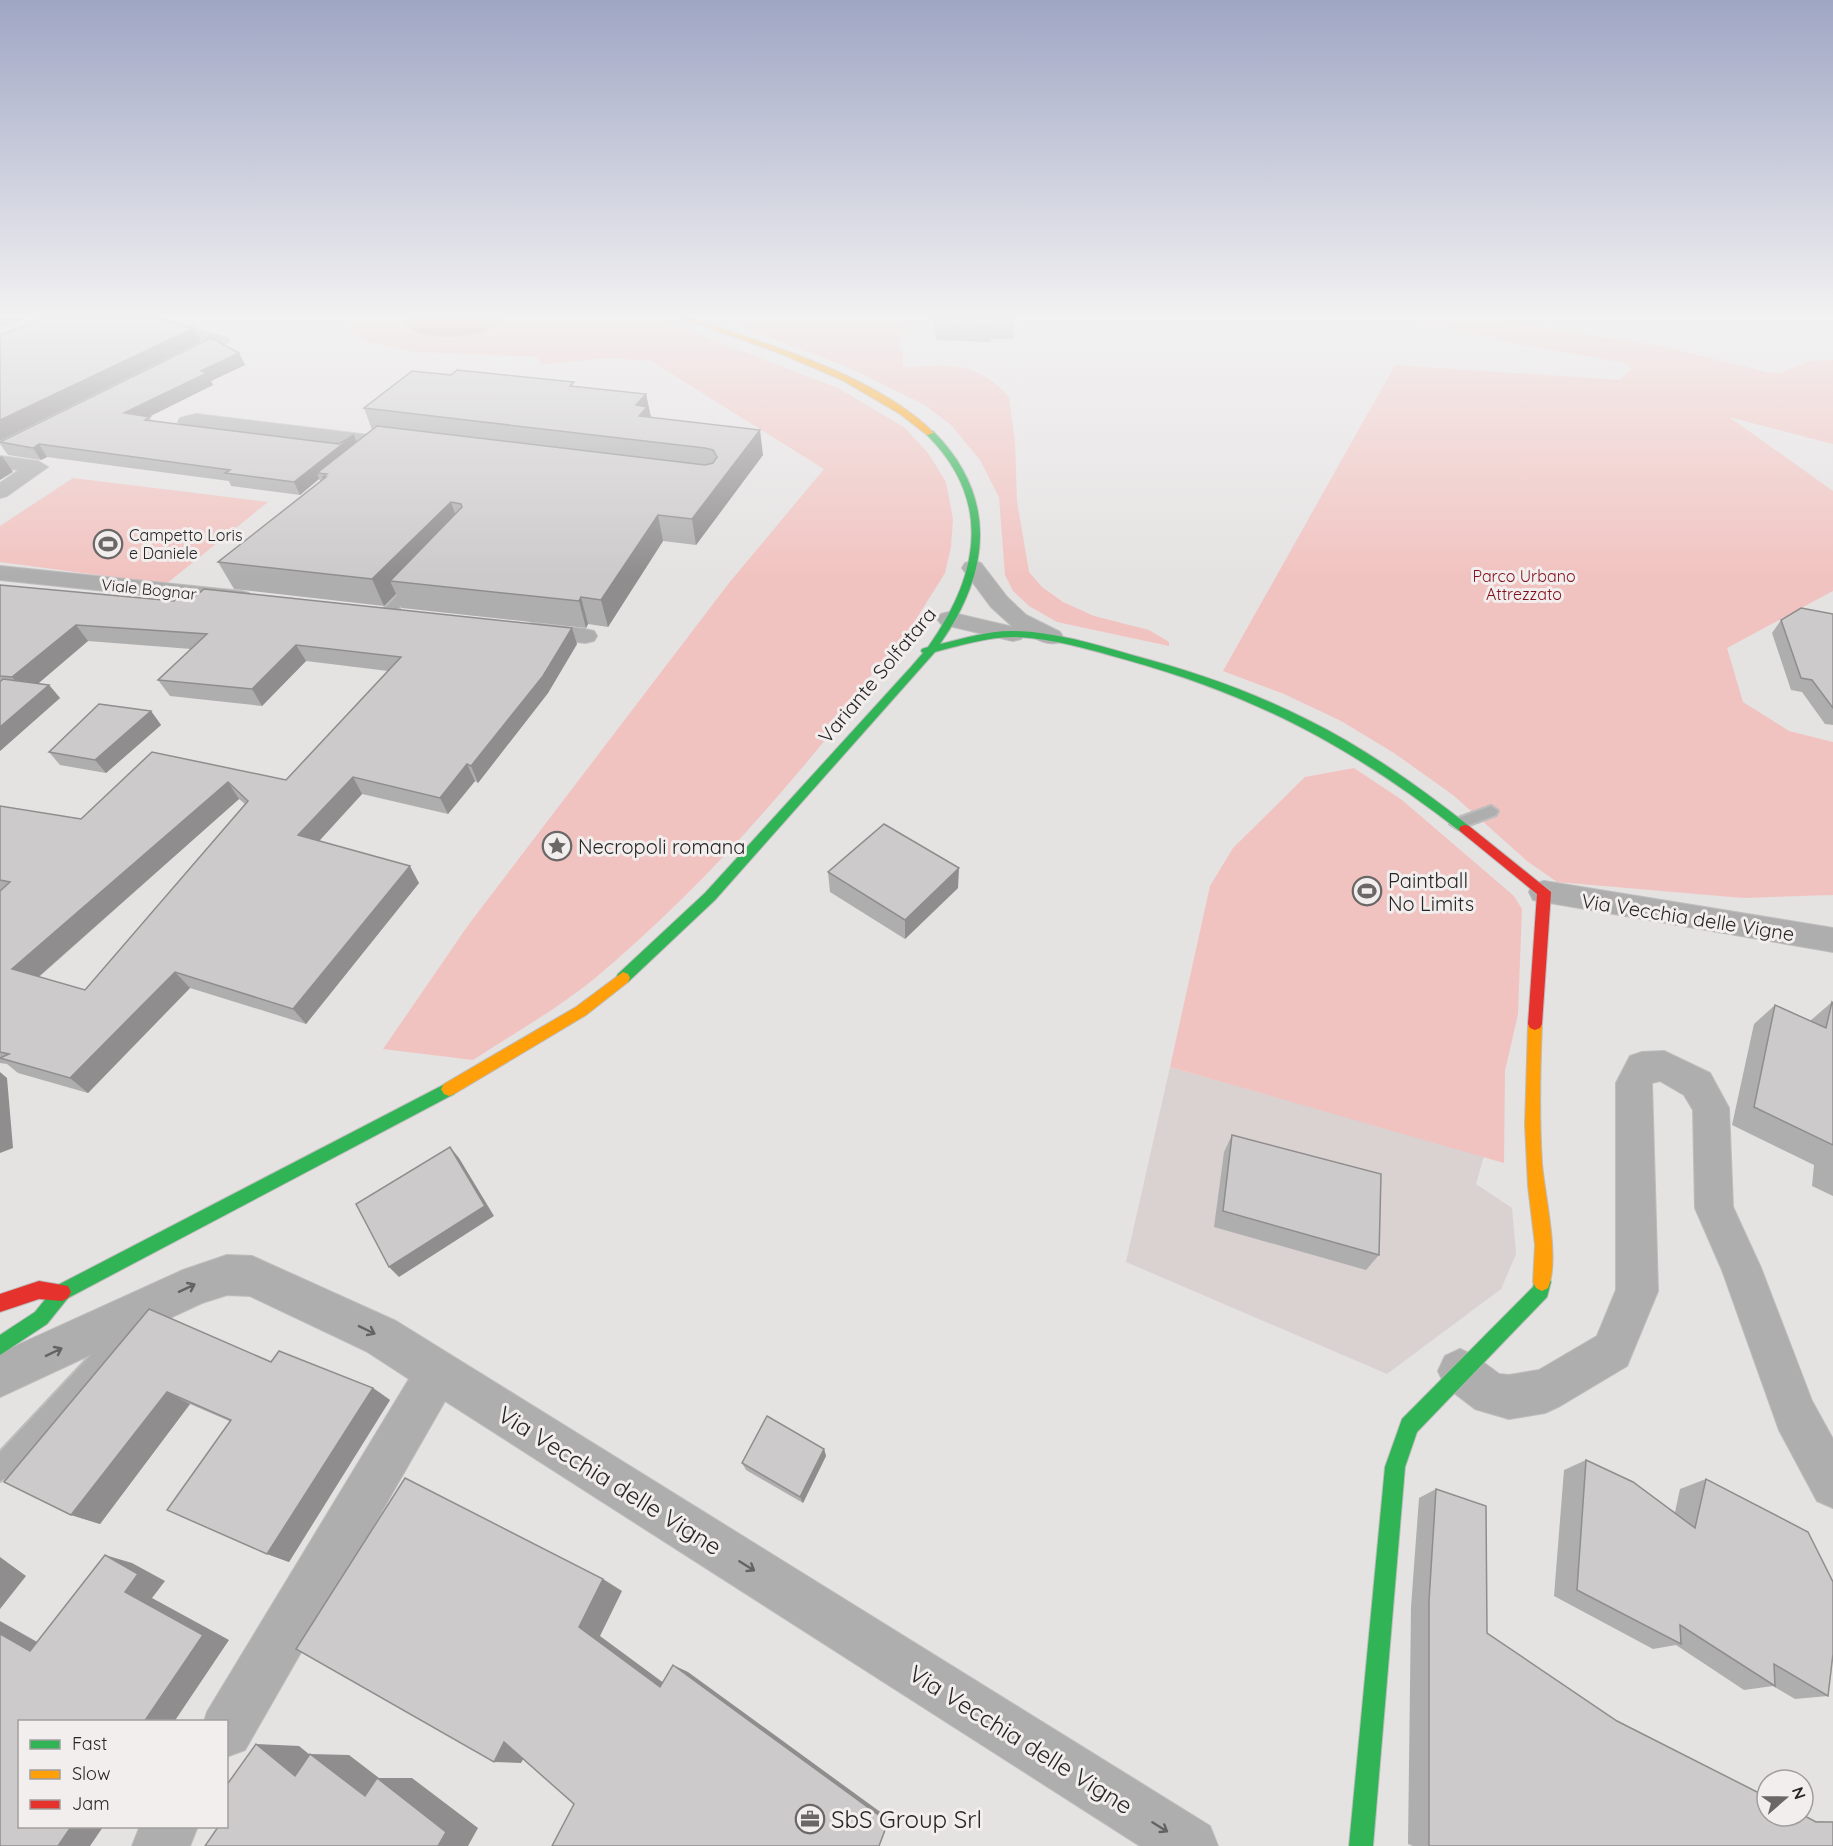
<svg xmlns="http://www.w3.org/2000/svg" width="1833" height="1846" font-family="Quicksand,sans-serif">
  <style>
    .built { fill: #dad1d1 }
    .green { fill: #f1c3c0 }
    .water { fill: #d1918f }
    .lines { fill: none; stroke-linecap: round; stroke-linejoin: round }
    .lane-casing { stroke: #bebdbd; stroke-width: 4 }
    .street-casing { stroke: #bebdbd; stroke-width: 2 }
    .fast-casing { stroke: #bebdbd; stroke-width: 2 }
    .slow-casing { stroke: #bebdbd; stroke-width: 2 }
    .jam-casing { stroke: #bebdbd; stroke-width: 2 }
    .lane { fill: #afaeae; fill-rule: evenodd }
    .street { fill: #afaeae; fill-rule: evenodd }
    .fast { fill: #30b455; fill-rule: evenodd }
    .slow { fill: #ff9f0a; fill-rule: evenodd }
    .jam { fill: #e5322d; fill-rule: evenodd }
    .wall { fill: #afaeae; fill-rule: evenodd }
    .shaded-wall { fill: #8f8d8d }
    .building { fill: #cccaca; stroke: #8f8d8d; stroke-width: 1.5; fill-rule: evenodd }
    .oneway { stroke: #646363 }
    .labels { text-anchor: middle; dominant-baseline: central; stroke-width: 6; stroke-linejoin: round; paint-order: stroke }
    .far-poi-label { font-size: 16px; fill: #272525; stroke: #f3eeee; text-anchor: start }
    .far-park-label { font-size: 16px; fill: #800f1c; stroke: #f3eeee }
    .far-street-label { font-size: 16px; fill: #272525; stroke: #f3eeee }
    .street-label { font-size: 20px; fill: #272525; stroke: #f3eeee }
    .poi-label { font-size: 20px; fill: #272525; stroke: #f3eeee; text-anchor: start }
    .near-street-label { font-size: 24px; fill: #272525; stroke: #f3eeee }
    .near-poi-label { font-size: 24px; fill: #272525; stroke: #f3eeee; text-anchor: start }
  </style>
  <rect width="100%" height="100%" fill="#e5e2e2"/>
  <polygon class="built" points="1170,1067 1484,1156 1476,1184 1512,1208 1516,1254 1501,1289 1387,1374 1126,1262"/>
  <g class="green">
    <path d="M347,318H656L838,388L905,428L928,453L946,482L953,519L951,547L945,573L910,629L863,685L862,694C781,797 695,895 594,979C557,1009 513,1034 473,1060L383,1049L469,924L729,583L824,469L651,361L607,358L540,365L539,357L416,352L367,342L342,321Z"/>
    <path d="M718,318H906V332L901,333L899,350L903,351V367C938,367 964,359 993,382C999,387 1005,391 1009,398L1015,442L1017,501L1029,572L1042,587L1063,602L1094,616L1149,630L1169,642V646L1057,622L1029,606L1013,591L1005,575L999,497L980,460L951,425L925,405L850,368Z"/>
    <polygon points="1409,318 1485,318 1662,346 1766,372 1780,373 1810,361 1833,360 1833,444 1729,417 1833,491 1833,591 1727,648 1743,702 1789,731 1833,742 1833,895 1743,898 1557,882 1527,861 1453,795 1394,753 1341,721 1284,694 1223,671 1395,365 1620,380 1631,370 1630,366 1620,362 1522,345"/>
    <polygon points="73,478 268,502 166,584 0,562 0,526"/>
    <polygon points="1354,768 1402,800 1514,896 1522,909 1518,1014 1505,1071 1504,1163 1170,1067 1210,886 1233,848 1305,777"/>
  </g>
  <path class="water" d="M405,318H509C489,338 424,345 404,324Z"/>
  <g class="lines">
    <g class="lane-casing">
      <g id="lane">
        <polygon points="414,581 418,582 418,588 390,617 382,617 382,611 410,582"/>
        <polygon points="1491,806 1498,811 1496,815 1458,829 1450,824 1453,820"/>
        <polygon points="129,1314 137,1317 140,1325 135,1340 8,1477 0,1481 0,1452 118,1326 121,1317"/>
      </g>
    </g>
    <g class="street-casing">
      <g id="street">
        <polygon points="0,318 24,318 22,321 0,327"/>
        <polygon points="142,318 161,318 228,338 230,341 222,346 216,344 151,325"/>
        <polygon points="196,414 402,439 412,445 402,451 196,426 187,428 178,422 180,418"/>
        <polygon points="0,456 38,461 48,467 7,496 0,498 0,483 19,470 0,468"/>
        <path d="M973,561L981,563L1007,597L1026,615L1060,632L1063,637L1060,642C1046,646 1036,639 1024,632L1021,639L1013,641L941,624L937,619L941,614L949,612L1013,627L991,607L962,568L965,563Z"/>
        <polygon points="0,566 241,591 249,593 253,598 249,603 241,605 0,580"/>
        <polygon points="532,623 585,629 594,631 597,636 594,641 585,643 524,635 520,630 524,625"/>
        <polygon points="1544,881 1833,928 1833,952 1533,900 1529,892 1533,884"/>
        <polygon points="1664,1051 1710,1073 1729,1108 1733,1207 1761,1268 1812,1401 1833,1439 1833,1508 1817,1501 1779,1430 1722,1270 1695,1208 1693,1110 1684,1095 1660,1081 1652,1083 1658,1291 1627,1366 1560,1406 1545,1413 1509,1419 1475,1409 1445,1386 1438,1371 1445,1356 1460,1349 1475,1356 1499,1374 1509,1375 1539,1370 1597,1336 1616,1290 1616,1083 1630,1056 1642,1052"/>
        <polygon points="227,1255 252,1256 396,1321 1210,1826 1218,1846 1140,1846 445,1401 245,1750 226,1757 226,1722 204,1722 207,1712 409,1379 366,1351 250,1296 227,1295 202,1303 0,1397 0,1353 183,1270"/>
        <polygon points="140,1826 198,1826 190,1846 132,1846"/>
      </g>
    </g>
    <g class="fast-casing">
      <g id="fast">
        <path d="M927,431H933C999,497 990,573 940,644C965,638 990,630 1016,631C1055,632 1094,644 1132,655C1192,671 1251,691 1306,719C1365,748 1418,786 1469,826L1471,829L1469,832H1461C1353,748 1259,697 1127,660C1091,650 1053,638 1015,637C988,637 961,645 935,652L715,900L628,982H618L616,978L618,974L705,893L910,668L923,653L921,651L922,649L928,647C978,577 994,502 927,435Z"/>
        <polygon points="449,1082 454,1084 457,1089 454,1094 68,1298 47,1324 0,1355 0,1335 35,1312 56,1286"/>
        <polygon points="1542,1273 1548,1276 1551,1282 1547,1297 1417,1432 1405,1467 1373,1846 1349,1846 1385,1467 1402,1419 1533,1287 1536,1276"/>
      </g>
    </g>
    <g class="slow-casing">
      <g id="slow">
        <path d="M682,318H690C765,343 878,376 934,433L927,435L900,414L842,380L779,353Z"/>
        <polygon points="623,972 628,974 630,978 628,982 586,1015 454,1094 449,1096 444,1094 441,1089 444,1084 576,1007"/>
        <path d="M1535,1018L1540,1020L1542,1024C1540,1071 1539,1117 1542,1164C1545,1197 1560,1259 1548,1288L1542,1291L1536,1288L1533,1282L1535,1245L1528,1186L1525,1125L1528,1024L1530,1020Z"/>
      </g>
    </g>
    <g class="jam-casing">
      <g id="jam">
        <polygon points="1465,825 1469,826 1551,892 1542,1024 1540,1028 1535,1030 1530,1028 1528,1024 1537,894 1461,832 1459,829 1461,826"/>
        <polygon points="39,1281 68,1286 71,1292 68,1298 62,1301 39,1299 0,1312 0,1294"/>
      </g>
    </g>
    <use href="#lane" class="lane"/>
    <use href="#street" class="street"/>
    <use href="#fast" class="fast"/>
    <use href="#slow" class="slow"/>
    <use href="#jam" class="jam"/>
  </g>
  <g class="wall">
    <polygon points="932,318 1012,318 1014,323 1013,339 991,339 991,342 936,340"/>
    <polygon points="239,353 245,365 211,381 213,385 149,417 152,421 339,444 357,442 372,430 364,408 576,387 646,394 651,417 763,455 696,545 663,541 608,627 588,624 586,628 402,608 396,594 384,606 234,589 218,562 321,482 319,479 300,495 231,486 229,481 47,457 41,460 8,455 0,444 0,442"/>
    <path d="M0,585L577,644L548,693L478,783L475,781L448,814L362,794L319,841L419,883L306,1024L190,988L88,1093L18,1073L7,1064L0,1063V806L81,819L152,752L286,780L388,671L306,661L262,706L170,696L158,680L191,649L88,641L38,683L49,685L60,698L0,751ZM239,799L245,804L85,990L39,977Z"/>
    <polygon points="1833,614 1833,725 1825,724 1802,692 1791,690 1772,633 1781,620"/>
    <polygon points="151,711 161,725 106,773 60,765 49,752"/>
    <polygon points="828,872 958,888 905,939 830,892"/>
    <polygon points="1832,1002 1833,1003 1833,1196 1812,1186 1814,1165 1732,1125 1754,1024 1775,1005 1810,1021"/>
    <polygon points="1232,1135 1379,1255 1366,1270 1214,1227 1224,1152"/>
    <polygon points="149,1309 271,1362 373,1388 390,1400 289,1562 267,1554 229,1421 190,1404 100,1524 71,1515"/>
    <polygon points="824,1449 826,1456 803,1503 746,1470 742,1463"/>
    <polygon points="1586,1460 1675,1512 1680,1489 1706,1479 1828,1696 1795,1699 1773,1686 1744,1690 1676,1645 1653,1649 1554,1596 1564,1470"/>
    <polygon points="1436,1489 1487,1633 1617,1721 1814,1821 1833,1822 1833,1846 1413,1846 1408,1844 1411,1607 1419,1498"/>
  </g>
  <g class="shaded-wall">
    <polygon points="194,328 201,342 0,441 0,420"/>
    <polygon points="239,353 245,365 211,381 213,385 132,425 124,413 201,371"/>
    <polygon points="646,394 651,418 644,440 636,405"/>
    <polygon points="760,430 763,455 696,545 692,519"/>
    <polygon points="354,435 359,448 317,473 319,479 300,495 294,482"/>
    <polygon points="39,444 47,457 41,460 33,448"/>
    <polygon points="2,456 13,472 0,480 0,457"/>
    <polygon points="451,502 460,528 390,581 396,594 384,606 372,579"/>
    <polygon points="658,515 663,541 608,627 601,600"/>
    <polygon points="581,597 588,624 586,628 579,601"/>
    <polygon points="76,625 88,641 26,694 12,677"/>
    <polygon points="572,628 577,644 548,693 478,783 471,766"/>
    <polygon points="296,645 306,661 262,706 252,689"/>
    <polygon points="49,685 60,698 0,751 0,727"/>
    <polygon points="151,711 161,725 106,773 95,760"/>
    <polygon points="467,764 475,781 448,814 440,798"/>
    <polygon points="353,777 362,794 309,852 298,835"/>
    <polygon points="228,782 239,799 29,985 12,969"/>
    <polygon points="410,866 419,883 306,1024 293,1009"/>
    <polygon points="959,868 958,888 905,939 905,920"/>
    <polygon points="175,972 190,988 88,1093 70,1078"/>
    <polygon points="0,1072 7,1078 13,1148 0,1153"/>
    <polygon points="450,1147 459,1158 494,1216 399,1277 389,1267"/>
    <polygon points="373,1388 390,1400 289,1562 267,1554"/>
    <polygon points="167,1392 190,1404 100,1524 71,1515"/>
    <polygon points="824,1449 826,1456 803,1503 800,1497"/>
    <polygon points="105,1555 132,1563 165,1581 152,1598 229,1640 174,1722 144,1722"/>
    <polygon points="0,1557 26,1576 0,1609"/>
    <polygon points="603,1579 622,1591 600,1636 676,1692 660,1687 579,1627"/>
    <polygon points="0,1621 62,1656 30,1651 0,1634"/>
    <polygon points="673,1665 688,1672 890,1819 879,1846"/>
    <polygon points="504,1742 531,1744 521,1763 494,1762"/>
    <polygon points="256,1744 299,1746 336,1776 295,1776"/>
    <polygon points="310,1754 349,1755 379,1778 412,1778 478,1828 468,1846 438,1846 365,1796"/>
    <polygon points="71,1827 103,1827 90,1846 58,1846"/>
  </g>
  <g class="building">
    <polygon points="44,318 155,318 194,328 0,420 0,335"/>
    <polygon points="935,318 1012,318 1014,323 992,323 992,326 936,324"/>
    <polygon points="211,338 239,353 201,371 207,373 124,413 150,417 145,420 339,444 354,435 294,482 225,473 230,470 39,444 33,448 0,442"/>
    <polygon points="457,370 574,382 570,386 646,394 636,405 647,407 639,416 760,430 692,519 658,515 601,600 581,597 579,601 390,581 462,507 461,504 451,502 372,579 218,562 326,477 323,477 327,474 317,473 377,426 705,465 713,463 717,457 713,450 705,448 364,408 412,371 451,375"/>
    <path d="M0,585L174,601L177,597L192,599L204,589L572,628L543,676L471,766L467,764L440,798L353,777L298,835L410,866L293,1009L175,972L70,1078L0,1058L9,1054L0,1052V891L10,882L0,880V806L81,819L152,752L286,780L401,657L296,645L252,689L158,680L207,634L76,625L12,677L0,676ZM228,782L248,801L85,990L12,969Z"/>
    <polygon points="1801,608 1833,614 1833,708 1812,680 1801,678 1781,620"/>
    <polygon points="3,679 49,685 0,727 0,682"/>
    <polygon points="99,704 151,711 95,760 49,752"/>
    <polygon points="884,824 959,868 905,920 828,872"/>
    <polygon points="1832,1002 1833,1003 1833,1145 1754,1107 1775,1005 1826,1028"/>
    <polygon points="1232,1135 1381,1174 1379,1255 1223,1211"/>
    <polygon points="450,1147 485,1206 389,1267 356,1204"/>
    <polygon points="149,1309 271,1362 279,1351 373,1388 267,1554 167,1510 231,1420 167,1392 71,1515 4,1482"/>
    <polygon points="767,1416 824,1449 800,1497 742,1463"/>
    <polygon points="1586,1460 1633,1482 1695,1528 1706,1479 1808,1532 1833,1582 1833,1654 1828,1696 1774,1664 1775,1686 1680,1625 1681,1644 1577,1590"/>
    <polygon points="405,1478 603,1579 579,1627 660,1687 673,1665 888,1822 879,1846 552,1846 574,1804 504,1742 494,1762 296,1649"/>
    <polygon points="1436,1489 1486,1506 1487,1633 1617,1721 1767,1797 1767,1816 1803,1816 1803,1815 1816,1822 1833,1822 1833,1846 1429,1846 1429,1601"/>
    <polygon points="105,1555 138,1574 125,1592 203,1635 144,1722 20,1722 20,1827 71,1827 58,1846 0,1846 0,1634 30,1651"/>
    <polygon points="256,1744 295,1776 310,1754 365,1796 377,1778 446,1832 438,1846 205,1846 218,1827 226,1827 226,1786"/>
  </g>
  <defs><path id="oneway-shaft" d="M-6 0H5M1.5-3L5.5 0L1.5 3" fill="none" stroke-width="1.6" stroke-linecap="round" stroke-linejoin="round" transform="scale(1.5)"/></defs>
  <g class="oneway">
    <use href="#oneway-shaft" transform="translate(187 1288) rotate(-25)"/>
    <use href="#oneway-shaft" transform="translate(367 1330) rotate(26)"/>
    <use href="#oneway-shaft" transform="translate(54 1352) rotate(-26)"/>
    <use href="#oneway-shaft" transform="translate(747 1566) rotate(32)"/>
    <use href="#oneway-shaft" transform="translate(1160 1827) rotate(32)"/>
  </g>
  <linearGradient id="sky" x2="0" y2="1"><stop stop-color="#9fa6c4"/><stop offset="0.55" stop-color="#f3f2f2"/><stop offset="1" stop-color="#f3f2f2" stop-opacity="0"/></linearGradient>
  <rect width="1833" height="576" fill="url(#sky)"/>
  <defs>
    <g id="stadium-ring" transform="scale(1.5)"><circle r="9.5" fill="#f3eeee" stroke="#6a6767" stroke-width="1.5"/><path d="M0-5a6.5 5 0 1 0 0 10a6.5 5 0 1 0 0-10ZM-3.5-1.8h7v3.6h-7Z" fill="#6a6767"/></g>
    <g id="sight-ring" transform="scale(1.5)"><circle r="9.5" fill="#f3eeee" stroke="#6a6767" stroke-width="1.5"/><path d="M0-6L1.8-2.2L6-1.7L2.9 1.2L3.7 5.4L0 3.3L-3.7 5.4L-2.9 1.2L-6-1.7L-1.8-2.2Z" fill="#6a6767"/></g>
    <g id="office-ring" transform="scale(1.5)"><circle r="9.5" fill="#f3eeee" stroke="#6a6767" stroke-width="1.5"/><path d="M-6-3h4V-5.5h4V-3h4V5H-6ZM-1-4.5V-3h2v-1.5ZM-6 0V1H6V0Z" fill="#6a6767"/></g>
  </defs>
  <g fill-rule="evenodd">
    <use href="#stadium-ring" x="108" y="544"/>
    <use href="#sight-ring" x="557" y="846"/>
    <use href="#stadium-ring" x="1367" y="891"/>
    <use href="#office-ring" x="810" y="1819"/>
  </g>
  <g class="labels">
    <g class="far-poi-label">
      <text x="129" y="535">Campetto Loris<tspan x="129" dy="18">e Daniele</tspan></text>
    </g>
    <g class="far-park-label">
      <text x="1524" y="576">Parco Urbano<tspan x="1524" dy="18">Attrezzato</tspan></text>
    </g>
    <g class="far-street-label">
      <text transform="translate(149 589) rotate(6)">Viale Bognar</text>
    </g>
    <g class="street-label">
      <text transform="translate(877 675) rotate(-50)">Variante Solfatara</text>
      <text transform="translate(1688 917) rotate(9)">Via Vecchia delle Vigne</text>
    </g>
    <g class="poi-label">
      <text x="578" y="846">Necropoli romana</text>
      <text x="1388" y="880">Paintball<tspan x="1388" dy="23">No Limits</tspan></text>
    </g>
    <g class="near-street-label">
      <text transform="translate(610 1480) rotate(32)">Via Vecchia delle Vigne</text>
      <text transform="translate(1021 1739) rotate(32)">Via Vecchia delle Vigne</text>
    </g>
    <g class="near-poi-label">
      <text x="831" y="1819">SbS Group Srl</text>
    </g>
  </g>
  <rect x="18" y="1720" width="210" height="108" fill="#f3eeee" stroke="#a19e9e" stroke-width="1.5"/>
  <rect x="30" y="1740" width="30" height="9" fill="#30b455" stroke="#a19e9e" stroke-width="1.5"/>
  <text x="72" y="1750" font-size="18" fill="#272525">Fast</text>
  <rect x="30" y="1770" width="30" height="9" fill="#ff9f0a" stroke="#a19e9e" stroke-width="1.5"/>
  <text x="72" y="1780" font-size="18" fill="#272525">Slow</text>
  <rect x="30" y="1800" width="30" height="9" fill="#e5322d" stroke="#a19e9e" stroke-width="1.5"/>
  <text x="72" y="1810" font-size="18" fill="#272525">Jam</text>
  <g transform="translate(1785 1798) rotate(70)"><circle r="28" fill="#f3eeee" stroke="#a19e9e" stroke-width="1.5"/>
  <path d="M0-4.5L10 22L0 15L-10 22Z" fill="#6a6767"/>
  <text y="-9" font-size="16" font-weight="bold" text-anchor="middle" fill="#272525">N</text>
  </g>
</svg>
